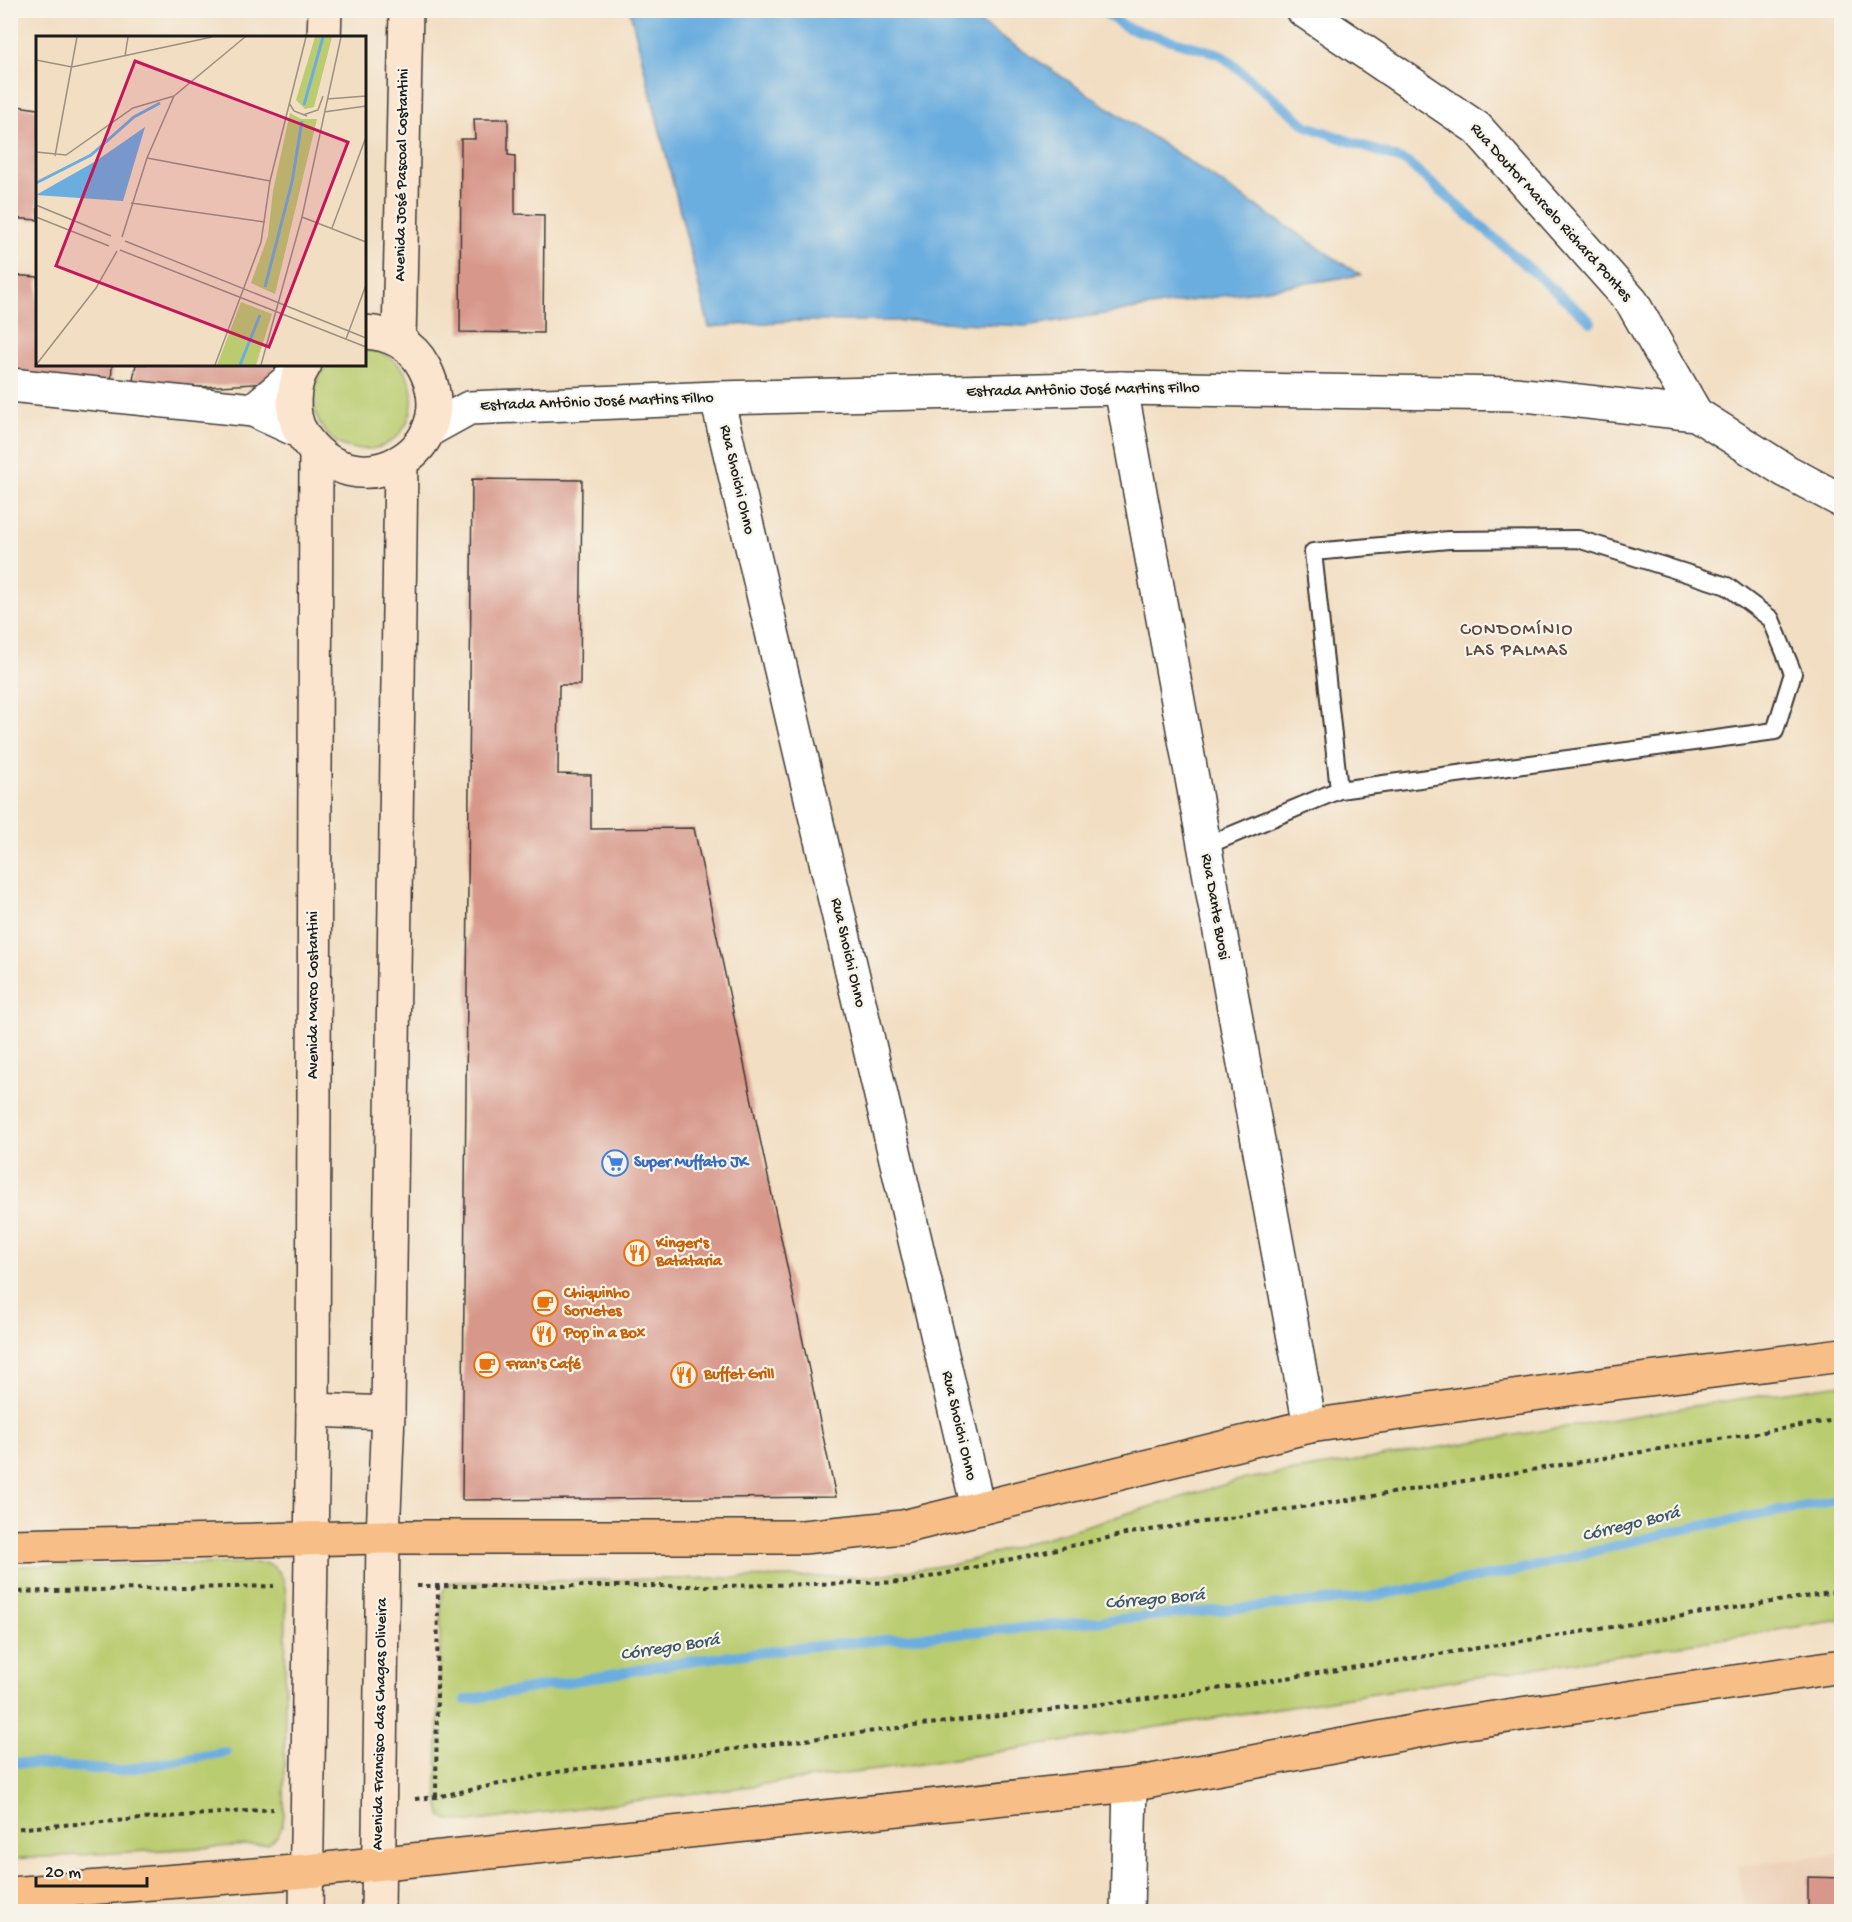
<svg xmlns="http://www.w3.org/2000/svg" width="1852" height="1922" font-family="'Gochi Hand',sans-serif">
  <style>
    .built { fill: #edd1ba }
    .green { fill: #bacc6f; stroke: #6b7446; stroke-width: 1.5 }
    .water { fill: #6baddf; stroke: #44647e; stroke-width: 1.5 }
    .lines { fill: none; stroke-linecap: round; stroke-linejoin: round }
    .stream { stroke: #6baddf; stroke-width: 10 }
    .building { fill: #d7978a }
    .service-casing { stroke: #3c3935; stroke-width: 20 }
    .minor-casing { stroke: #3c3935; stroke-width: 36 }
    .secondary-casing { stroke: #3c3935; stroke-width: 36 }
    .primary-casing { stroke: #3c3935; stroke-width: 36 }
    .path { stroke: #3c3935; stroke-width: 4; stroke-dasharray: 4.5 4.5; stroke-linecap: butt }
    .service { stroke: #fff; stroke-width: 16 }
    .minor { stroke: #fff; stroke-width: 33 }
    .secondary { stroke: #fce5cf; stroke-width: 33 }
    .primary { stroke: #f7be87; stroke-width: 33 }
    .labels { text-anchor: middle; dominant-baseline: central; stroke-width: 4.5; stroke-linejoin: round; paint-order: stroke }
    .street-label { font-size: 16px; fill: #1c1c1c; stroke: #f7f3e8 }
    .shop-label { font-size: 16px; font-weight: bold; fill: #366cbe; stroke: #f7f3e8; text-anchor: start }
    .food-label { font-size: 16px; font-weight: bold; fill: #c56008; stroke: #f7f3e8; text-anchor: start }
    .neighbourhood-label { font-size: 18px; letter-spacing: 1.5px; fill: #5d4742; stroke: #f7f3e8 }
    .water-label { font-size: 18px; font-style: italic; fill: #3c566a; stroke: #f7f3e8 }
    .inset-river { fill: none; stroke: #6baddf; stroke-width: 3 }
    .inset-road { fill: none; stroke: #9c9080; stroke-width: 1.5 }
    .view { fill: #c2185b; fill-opacity: 0.15; stroke: #c2185b; stroke-width: 3 }
    .inset-edge { fill: none; stroke: #1c1c1c; stroke-width: 3 }
  </style>
  <rect width="100%" height="100%" fill="#f7f3e8"/>
  <filter id="ink" filterUnits="userSpaceOnUse"><feTurbulence type="fractalNoise" baseFrequency=".0167" numOctaves="2"/><feDisplacementMap in="SourceGraphic" scale="12" xChannelSelector="R" yChannelSelector="G"/><feConvolveMatrix kernelMatrix="1 2 1 2 8 2 1 2 1" color-interpolation-filters="sRGB"/></filter>
  <filter id="wash" filterUnits="userSpaceOnUse"><feTurbulence type="fractalNoise" baseFrequency=".008" numOctaves="4" result="noise"/><feDisplacementMap in="SourceGraphic" scale="24" xChannelSelector="R" yChannelSelector="G"/><feGaussianBlur stdDeviation="1.35" result="paint"/><feColorMatrix in="noise" values="0 0 0 0 0 0 0 0 0 0 0 0 0 0 0 0 0 1.4 0 .05"/><feComposite in="paint" operator="in"/></filter>
  <g filter="url(#wash)">
    <rect width="100%" height="100%" fill="#f2dec2"/>
    <polygon class="built" points="1841,1854 1841,1911 1745,1911 1737,1866"/>
    <g class="green">
      <path d="M365,350C437,355 423,466 347,447C331,443 319,427 315,411C311,395 316,375 329,365L364,364Z"/>
      <polygon points="1841,1384 1841,1620 908,1766 469,1822 449,1820 442,1817 439,1806 437,1785 441,1605 442,1592 451,1582 873,1576 960,1563 1240,1480 1718,1402"/>
      <path d="M264,1563C282,1567 285,1580 286,1598L284,1814C283,1827 280,1837 268,1844L11,1859V1566Z"/>
    </g>
    <polygon class="water" points="630,11 963,11 1360,275 1025,326 920,321 793,321 709,327"/>
    <g class="lines">
      <g class="stream">
        <polyline points="1100,10 1128,28 1220,54 1307,126 1407,162 1591,322"/>
        <polyline points="465,1700 695,1660 815,1646 1368,1597 1516,1571 1670,1532 1842,1499"/>
        <polyline points="10,1762 118,1771 226,1752"/>
      </g>
    </g>
    <g id="blocks">
      <g class="building">
        <polygon points="10,105 38,109 38,220 10,218"/>
        <polygon points="474,119 508,119 508,155 515,156 515,214 544,215 543,333 460,332 461,139 475,139"/>
        <polygon points="10,275 38,277 38,364 112,364 111,388 10,381"/>
        <polygon points="136,364 275,364 274,383 131,391"/>
        <polygon points="472,479 582,480 580,685 559,685 558,774 591,775 591,829 694,828 836,1497 462,1500"/>
        <polygon points="1808,1877 1842,1878 1842,1912 1808,1912"/>
      </g>
    </g>
  </g>
  <g filter="url(#ink)">
    <use href="#blocks" fill-opacity="0" stroke="#3c3935" stroke-width="1.5"/>
    <g class="lines">
      <g class="service-casing">
        <polyline id="service" points="1203,847 1339,790 1775,731 1793,673 1771,619 1727,586 1578,539 1449,540 1313,552 1339,790"/>
      </g>
      <g class="minor-casing">
        <g id="minor">
          <polyline points="1303,10 1477,128 1632,302 1696,414"/>
          <polyline points="10,385 253,410 301,432"/>
          <polyline points="1121,388 1310,1426"/>
          <polyline points="717,398 978,1508"/>
          <polyline points="253,410 302,369"/>
          <polyline points="429,430 469,408 717,398 1121,388 1515,394 1696,414 1786,471 1842,501"/>
          <polyline points="1127,1912 1130,1785"/>
        </g>
      </g>
      <g class="secondary-casing">
        <g id="secondary">
          <polyline points="324,38 325,10"/>
          <polyline points="399,340 406,10"/>
          <path d="M305,364C292,383 290,415 302,434C354,515 468,450 424,367C412,344 389,333 364,332"/>
          <polyline points="313,1410 388,1413"/>
          <polyline points="306,1912 313,1410 316,452"/>
          <polyline points="378,1912 383,1537 388,1413 401,462"/>
        </g>
      </g>
      <g class="primary-casing">
        <g id="primary">
          <polyline points="10,1546 383,1537 803,1537 903,1527 1310,1426 1583,1387 1842,1355"/>
          <polyline points="10,1894 307,1871 1130,1785 1454,1724 1842,1666"/>
        </g>
      </g>
      <g class="path">
        <polyline points="417,1586 724,1586 907,1582 1130,1533 1336,1502 1842,1419"/>
        <polyline points="10,1592 274,1586"/>
        <polyline points="436,1797 438,1586"/>
        <polyline points="415,1799 436,1797 562,1771 937,1723 1171,1696 1842,1591"/>
        <polyline points="10,1829 273,1809"/>
      </g>
      <use href="#service" class="service"/>
      <use href="#minor" class="minor"/>
      <use href="#secondary" class="secondary"/>
      <use href="#primary" class="primary"/>
    </g>
  </g>
  <defs>
    <g id="supermarket-ring" transform="scale(1.35)"><circle r="9.5" fill="#f7f3e8" stroke="#3f7fe0" stroke-width="1.5"/><path d="M-6-5.5h2.5l.6 2H6L4.5 2H-2.5L-4.4-4H-6ZM-1.5 3.2a1.3 1.3 0 1 0 .1 0ZM3 3.2a1.3 1.3 0 1 0 .1 0Z" fill="#3f7fe0"/></g>
    <g id="restaurant-ring" transform="scale(1.35)"><circle r="9.5" fill="#f7f3e8" stroke="#e8710a" stroke-width="1.5"/><path d="M-5-6h1v4h1v-4h1v4h1v-4h1v5L-1.5 .5V6h-2V.5L-5-1ZM5-6V6H3V1.5H1.5Q1.5-4 5-6Z" fill="#e8710a"/></g>
    <g id="cafe-ring" transform="scale(1.35)"><circle r="9.5" fill="#f7f3e8" stroke="#e8710a" stroke-width="1.5"/><path d="M-5.5-4.5H6V0H3Q3 3.5 0 3.5H-2.5Q-5.5 3.5-5.5 0ZM3-3.2v2h1.7v-2ZM-6 4.5H4V6H-6Z" fill="#e8710a"/></g>
  </defs>
  <g fill-rule="evenodd">
    <use href="#supermarket-ring" x="615" y="1163"/>
    <use href="#restaurant-ring" x="637" y="1253"/>
    <use href="#cafe-ring" x="545" y="1303"/>
    <use href="#restaurant-ring" x="544" y="1334"/>
    <use href="#cafe-ring" x="487" y="1365"/>
    <use href="#restaurant-ring" x="684" y="1375"/>
  </g>
  <g class="labels">
    <g class="street-label">
      <text transform="translate(403 175) rotate(-89)">Avenida José Pascoal Costantini</text>
      <text transform="translate(1550 213) rotate(48)">Rua Doutor Marcelo Richard Pontes</text>
      <text transform="translate(1083 391) rotate(-1)">Estrada Antônio José Martins Filho</text>
      <text transform="translate(597 403) rotate(-2)">Estrada Antônio José Martins Filho</text>
      <text transform="translate(736 480) rotate(77)">Rua Shoichi Ohno</text>
      <text transform="translate(1214 907) rotate(80)">Rua Dante Buosi</text>
      <text transform="translate(847 953) rotate(77)">Rua Shoichi Ohno</text>
      <text transform="translate(314 995) rotate(-90)">Avenida Marco Costantini</text>
      <text transform="translate(958 1426) rotate(77)">Rua Shoichi Ohno</text>
      <text transform="translate(381 1724) rotate(-89)">Avenida Francisco das Chagas Oliveira</text>
    </g>
    <g class="shop-label">
      <text x="634" y="1163">Super Muffato JK</text>
    </g>
    <g class="food-label">
      <text x="656" y="1244">Kinger's<tspan x="656" dy="18">Batataria</tspan></text>
      <text x="564" y="1294">Chiquinho<tspan x="564" dy="18">Sorvetes</tspan></text>
      <text x="564" y="1334">Pop in a Box</text>
      <text x="506" y="1365">Fran's Café</text>
      <text x="704" y="1375">Buffet Grill</text>
    </g>
    <g class="neighbourhood-label">
      <text x="1517" y="630">CONDOMÍNIO<tspan x="1517" dy="21">LAS PALMAS</tspan></text>
    </g>
    <g class="water-label">
      <text transform="translate(1631 1525) rotate(-14)">Córrego Borá</text>
      <text transform="translate(1155 1600) rotate(-5)">Córrego Borá</text>
      <text transform="translate(670 1648) rotate(-9)">Córrego Borá</text>
    </g>
  </g>
  <g transform="translate(36 36)">
    <rect width="330" height="330" fill="#f2dec2"/>
    <path d="M279,1H296L278,71L269,73L260,64ZM254,77L265,83H281L239,258L215,247L232,200L237,155ZM205,266L236,278L220,329H181Z" fill="#bacc6f"/>
    <path d="M109,91L87,165L0,159L60,125Z" fill="#6baddf"/>
    <path class="inset-river" d="M268,69L287,1M0,147L55,119L98,81L124,67M229,251L256,146L266,85M204,329L224,279"/>
    <path class="inset-road" d="M89,20L92,1M0,24L36,31L176,1M291,63L330,60M253,67L258,75L271,80M288,76L330,70M267,79L282,74L287,60M0,116L30,119L97,72L138,60M19,120L41,1M111,122L234,145M95,167L229,186M0,169L75,200M0,181L73,210M266,181L330,206M296,192L330,101M86,201L111,122L138,60L209,1M89,205L330,302M84,214L330,311M310,303L330,249M0,329L60,252L81,215M179,329L225,206L234,145L270,1M225,329L266,181L305,1"/>
    <path class="view" d="M99,25L312,106L233,311L20,230Z"/>
    <rect width="330" height="330" class="inset-edge"/>
  </g>
  <rect width="1852" height="1922" fill="none" stroke="#f7f3e8" stroke-width="36"/>
  <path d="M36 1877v9h111v-9" fill="none" stroke="#1c1c1c" stroke-width="3"/>
  <text x="45" y="1877" font-size="18" fill="#1c1c1c" stroke="#f7f3e8" stroke-width="4.5" paint-order="stroke">20 m</text>
</svg>
